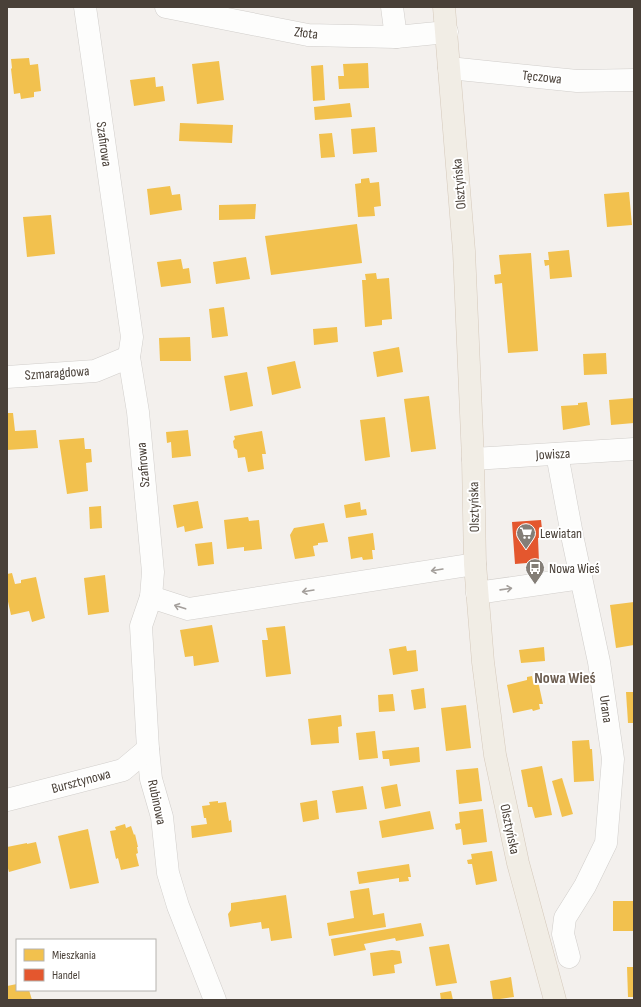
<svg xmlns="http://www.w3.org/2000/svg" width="641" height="1007" font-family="'Sofia Sans Condensed',sans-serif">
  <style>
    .homes { fill: #f2c14e }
    .shops { fill: #e4572e }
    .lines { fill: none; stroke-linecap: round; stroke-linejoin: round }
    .minor-casing { stroke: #d1cecb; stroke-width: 23 }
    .major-casing { stroke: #d5c9bb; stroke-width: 23 }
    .minor { stroke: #fdfdfc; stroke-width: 22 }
    .major { stroke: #f1ede5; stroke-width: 22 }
    .oneway { stroke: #a39e9a }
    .labels { text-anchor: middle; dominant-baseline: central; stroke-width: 4; stroke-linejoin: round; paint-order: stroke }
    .street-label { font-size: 14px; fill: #494038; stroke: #fff }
    .poi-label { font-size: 14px; fill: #494038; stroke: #fff; text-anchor: start }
    .quarter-label { font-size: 16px; font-weight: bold; fill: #6c5d50; stroke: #fff }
  </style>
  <rect width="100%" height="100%" fill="#f3f0ed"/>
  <g class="homes">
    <polygon points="29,58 30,65 38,64 41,91 34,92 34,97 21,99 20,93 14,94 11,69 12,68 11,59"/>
    <polygon points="219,61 224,100 197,104 192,64"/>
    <polygon points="368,63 369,88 339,89 338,76 344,76 343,64"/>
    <polygon points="323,65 325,100 313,101 311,66"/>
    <polygon points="155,77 156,87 163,86 165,101 134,106 130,80"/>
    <polygon points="350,103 352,117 315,120 314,107"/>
    <polygon points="180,123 233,125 232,143 179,141"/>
    <polygon points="375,127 377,152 353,154 351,129"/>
    <polygon points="332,133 335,157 321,158 319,134"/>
    <polygon points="369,178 370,183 379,182 381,206 374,207 375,216 358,217 355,184 361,183 361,179"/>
    <polygon points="170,186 172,195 180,194 182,210 150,215 147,189"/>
    <polygon points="629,192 632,225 607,227 604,194"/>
    <polygon points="256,204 255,219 219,220 219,205"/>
    <polygon points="51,215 55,254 27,257 23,217"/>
    <polygon points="357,224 362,263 271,275 265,236"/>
    <polygon points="569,250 572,277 550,279 549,265 545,266 544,260 549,260 548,252"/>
    <polygon points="531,253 538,351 508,353 502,283 495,284 494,275 501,274 499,255"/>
    <polygon points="246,257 250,279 216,284 213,262"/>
    <polygon points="181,259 183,269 189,268 191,283 161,287 157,262"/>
    <polygon points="376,273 377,279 389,278 392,319 382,320 382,325 365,327 362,280 366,280 365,274"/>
    <polygon points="224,307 228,336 212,338 209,309"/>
    <polygon points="337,327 338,342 314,345 313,329"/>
    <polygon points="190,337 191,361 160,361 159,338"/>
    <polygon points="399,347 403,372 377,377 373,352"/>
    <polygon points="606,353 607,374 584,375 583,354"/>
    <polygon points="295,361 301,388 272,395 267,367"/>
    <polygon points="247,372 253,406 230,411 224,376"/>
    <polygon points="429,396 436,449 411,452 404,399"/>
    <polygon points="634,398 634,423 611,425 609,400"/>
    <polygon points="587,402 590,425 563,430 561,406 578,405 578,403"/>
    <polygon points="7,413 13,413 15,431 36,430 38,448 7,450"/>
    <polygon points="385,417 390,457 365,461 360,420"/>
    <polygon points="188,430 191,456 172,458 171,442 167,443 166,432"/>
    <polygon points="262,431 266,454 262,454 264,469 248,472 245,457 238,458 237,450 234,448 233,441 235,439 234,436"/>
    <polygon points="84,438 85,449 91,449 92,462 86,463 88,491 67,494 59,440"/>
    <polygon points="198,501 203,528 185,532 184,526 177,528 173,505"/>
    <polygon points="360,502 361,510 366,509 367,515 346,518 344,505"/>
    <polygon points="101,506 102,528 90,529 89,507"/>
    <polygon points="248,517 249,521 259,520 262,549 244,551 244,547 227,549 224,520"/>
    <polygon points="324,523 328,542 318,543 318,545 313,546 315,556 295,559 290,535 294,528"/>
    <polygon points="373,533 375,550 372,550 373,559 363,560 362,557 351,559 348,537"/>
    <polygon points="212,542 214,564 198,566 195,544"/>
    <polygon points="12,573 15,584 21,583 21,580 36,577 45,618 32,622 29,611 11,615 7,597 7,574"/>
    <polygon points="105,575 109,612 88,615 84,578"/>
    <polygon points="634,602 634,645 616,648 610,605"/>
    <polygon points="212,625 219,662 194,666 193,656 185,657 180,630"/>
    <polygon points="285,626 291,674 266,677 262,640 268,640 266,628"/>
    <polygon points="406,646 407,651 416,650 418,671 393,675 389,649"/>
    <polygon points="544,647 545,661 521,663 519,650"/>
    <polygon points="532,676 533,682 538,681 543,704 539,704 540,709 533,711 532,709 513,713 507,685 527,680 527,677"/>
    <polygon points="424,688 426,708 414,710 411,690"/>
    <polygon points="626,692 634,692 634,723 628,723"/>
    <polygon points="393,694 395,711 379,712 378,695"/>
    <polygon points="466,705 471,748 446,751 441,708"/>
    <polygon points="341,715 342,726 338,727 339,743 311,745 308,719"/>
    <polygon points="375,731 378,758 359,760 356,733"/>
    <polygon points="589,740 590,749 592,749 594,781 574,782 572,741"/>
    <polygon points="419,747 420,762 390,766 389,759 383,759 382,751"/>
    <polygon points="542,766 552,815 535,818 532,807 528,807 521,770"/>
    <polygon points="478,768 482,801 459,804 456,770"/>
    <polygon points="562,778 573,814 562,817 552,781"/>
    <polygon points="397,784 401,806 385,809 381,787"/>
    <polygon points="363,786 367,809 336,813 332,791"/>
    <polygon points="317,800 319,819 303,822 300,803"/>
    <polygon points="218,801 218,803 226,802 229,821 231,820 232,832 192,838 191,826 207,824 206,818 204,818 202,806 210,805 209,802"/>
    <polygon points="483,809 487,842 463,845 461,829 456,830 455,824 460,823 459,812"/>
    <polygon points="430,811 434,829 382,838 379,821"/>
    <polygon points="125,824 126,828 131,826 134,835 135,834 138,847 137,847 138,853 136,854 139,866 121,870 118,858 116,859 110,831 116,830 115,827"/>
    <polygon points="88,829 99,883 70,889 58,836"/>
    <polygon points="36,842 41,863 9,872 7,865 7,847 27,843 27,844"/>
    <polygon points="492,851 497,881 476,885 472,864 468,864 467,860 472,859 471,854"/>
    <polygon points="409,864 411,877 408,877 409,881 399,882 399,878 359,884 357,872"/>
    <polygon points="369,888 373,915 384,913 386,927 329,936 327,923 354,918 350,891"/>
    <polygon points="286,895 292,938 271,941 269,928 262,929 261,922 230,927 228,914 231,910 231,903"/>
    <rect x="613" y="901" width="21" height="30"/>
    <polygon points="421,923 424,936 396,941 395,938 364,944 366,950 334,956 331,939"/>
    <polygon points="449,944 457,983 436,986 429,947"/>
    <polygon points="392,950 400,951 402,963 394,965 395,973 373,976 370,953"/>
    <polygon points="627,967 634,967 634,997 628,997"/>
    <polygon points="511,977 514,997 493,1000 490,981"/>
    <polygon points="17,984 17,990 29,990 32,1000 7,1000 7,986"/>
    <polygon points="451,991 453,1000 441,1000 440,993"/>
  </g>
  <polygon class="shops" points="541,520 543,538 538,538 539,562 515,564 512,522"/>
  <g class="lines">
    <g class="minor-casing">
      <g id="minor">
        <polyline points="85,7 132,337 129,357 138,412 153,572 151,597 141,626 148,749 151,779 162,817 168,873 178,906 215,1000"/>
        <polyline points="166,7 308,35 396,37 447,32"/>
        <polyline points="392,7 396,37"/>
        <polyline points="449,68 577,81 634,80"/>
        <polyline points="7,377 95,371 129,357"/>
        <polyline points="557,454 573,540 599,662 613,759 606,843 585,886 565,918 563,934 569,957"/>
        <polyline points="473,459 634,449"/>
        <polyline points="477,593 581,578"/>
        <polyline points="151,597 188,609 475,564"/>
        <polyline points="7,800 123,770 148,749"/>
      </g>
    </g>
    <g class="major-casing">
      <polyline id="major" points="444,7 464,251 473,459 475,564 483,662 495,755 518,863 555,1000"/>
    </g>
    <use href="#minor" class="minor"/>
    <use href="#major" class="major"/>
  </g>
  <defs><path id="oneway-shaft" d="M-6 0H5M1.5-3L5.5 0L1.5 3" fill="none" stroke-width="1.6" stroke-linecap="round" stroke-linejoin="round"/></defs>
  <g class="oneway">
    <use href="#oneway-shaft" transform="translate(437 570) rotate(171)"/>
    <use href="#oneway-shaft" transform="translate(506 589) rotate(-8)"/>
    <use href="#oneway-shaft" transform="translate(308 591) rotate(171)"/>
    <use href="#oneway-shaft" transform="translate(180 607) rotate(-162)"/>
  </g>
  <defs>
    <g id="supermarket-pin" transform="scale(1)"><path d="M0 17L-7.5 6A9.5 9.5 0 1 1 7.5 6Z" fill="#847e77" stroke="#fff"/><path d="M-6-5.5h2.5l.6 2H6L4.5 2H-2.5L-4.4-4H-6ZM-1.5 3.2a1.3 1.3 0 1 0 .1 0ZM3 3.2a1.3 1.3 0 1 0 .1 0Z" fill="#fff"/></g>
    <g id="bus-pin" transform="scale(1)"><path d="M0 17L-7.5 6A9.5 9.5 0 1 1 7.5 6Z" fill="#847e77" stroke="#fff"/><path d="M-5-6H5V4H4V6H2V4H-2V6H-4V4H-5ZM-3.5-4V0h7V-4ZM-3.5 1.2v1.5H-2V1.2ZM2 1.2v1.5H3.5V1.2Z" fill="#fff"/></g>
  </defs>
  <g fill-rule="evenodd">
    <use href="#supermarket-pin" x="526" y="533"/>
    <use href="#bus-pin" x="535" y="568"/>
  </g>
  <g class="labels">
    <g class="street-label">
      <text transform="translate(306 33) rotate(7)">Złota</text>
      <text transform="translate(542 77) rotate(6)">Tęczowa</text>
      <text transform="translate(104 144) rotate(82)">Szafirowa</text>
      <text transform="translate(459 184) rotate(-95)">Olsztyńska</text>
      <text transform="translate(57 373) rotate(-4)">Szmaragdowa</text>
      <text transform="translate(553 454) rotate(-3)">Jowisza</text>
      <text transform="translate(143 465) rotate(-95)">Szafirowa</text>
      <text transform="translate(474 507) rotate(-91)">Olsztyńska</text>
      <text transform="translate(606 709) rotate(82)">Urana</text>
      <text transform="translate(81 781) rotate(-15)">Bursztynowa</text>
      <text transform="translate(157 802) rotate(78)">Rubinowa</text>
      <text transform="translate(510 829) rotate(78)">Olsztyńska</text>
    </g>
    <g class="poi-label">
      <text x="540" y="533">Lewiatan</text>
      <text x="549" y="568">Nowa Wieś</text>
    </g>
    <g class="quarter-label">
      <text x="565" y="678">Nowa Wieś</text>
    </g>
  </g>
  <rect width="641" height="1007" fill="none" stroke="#494038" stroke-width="16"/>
  <rect x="16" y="939" width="140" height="52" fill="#ffffff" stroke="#b6b3af"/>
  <rect x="24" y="949" width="20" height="12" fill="#f2c14e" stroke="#b6b3af"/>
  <text x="52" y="959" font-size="12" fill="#494038">Mieszkania</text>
  <rect x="24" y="969" width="20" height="12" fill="#e4572e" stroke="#b6b3af"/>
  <text x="52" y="979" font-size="12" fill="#494038">Handel</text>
</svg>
